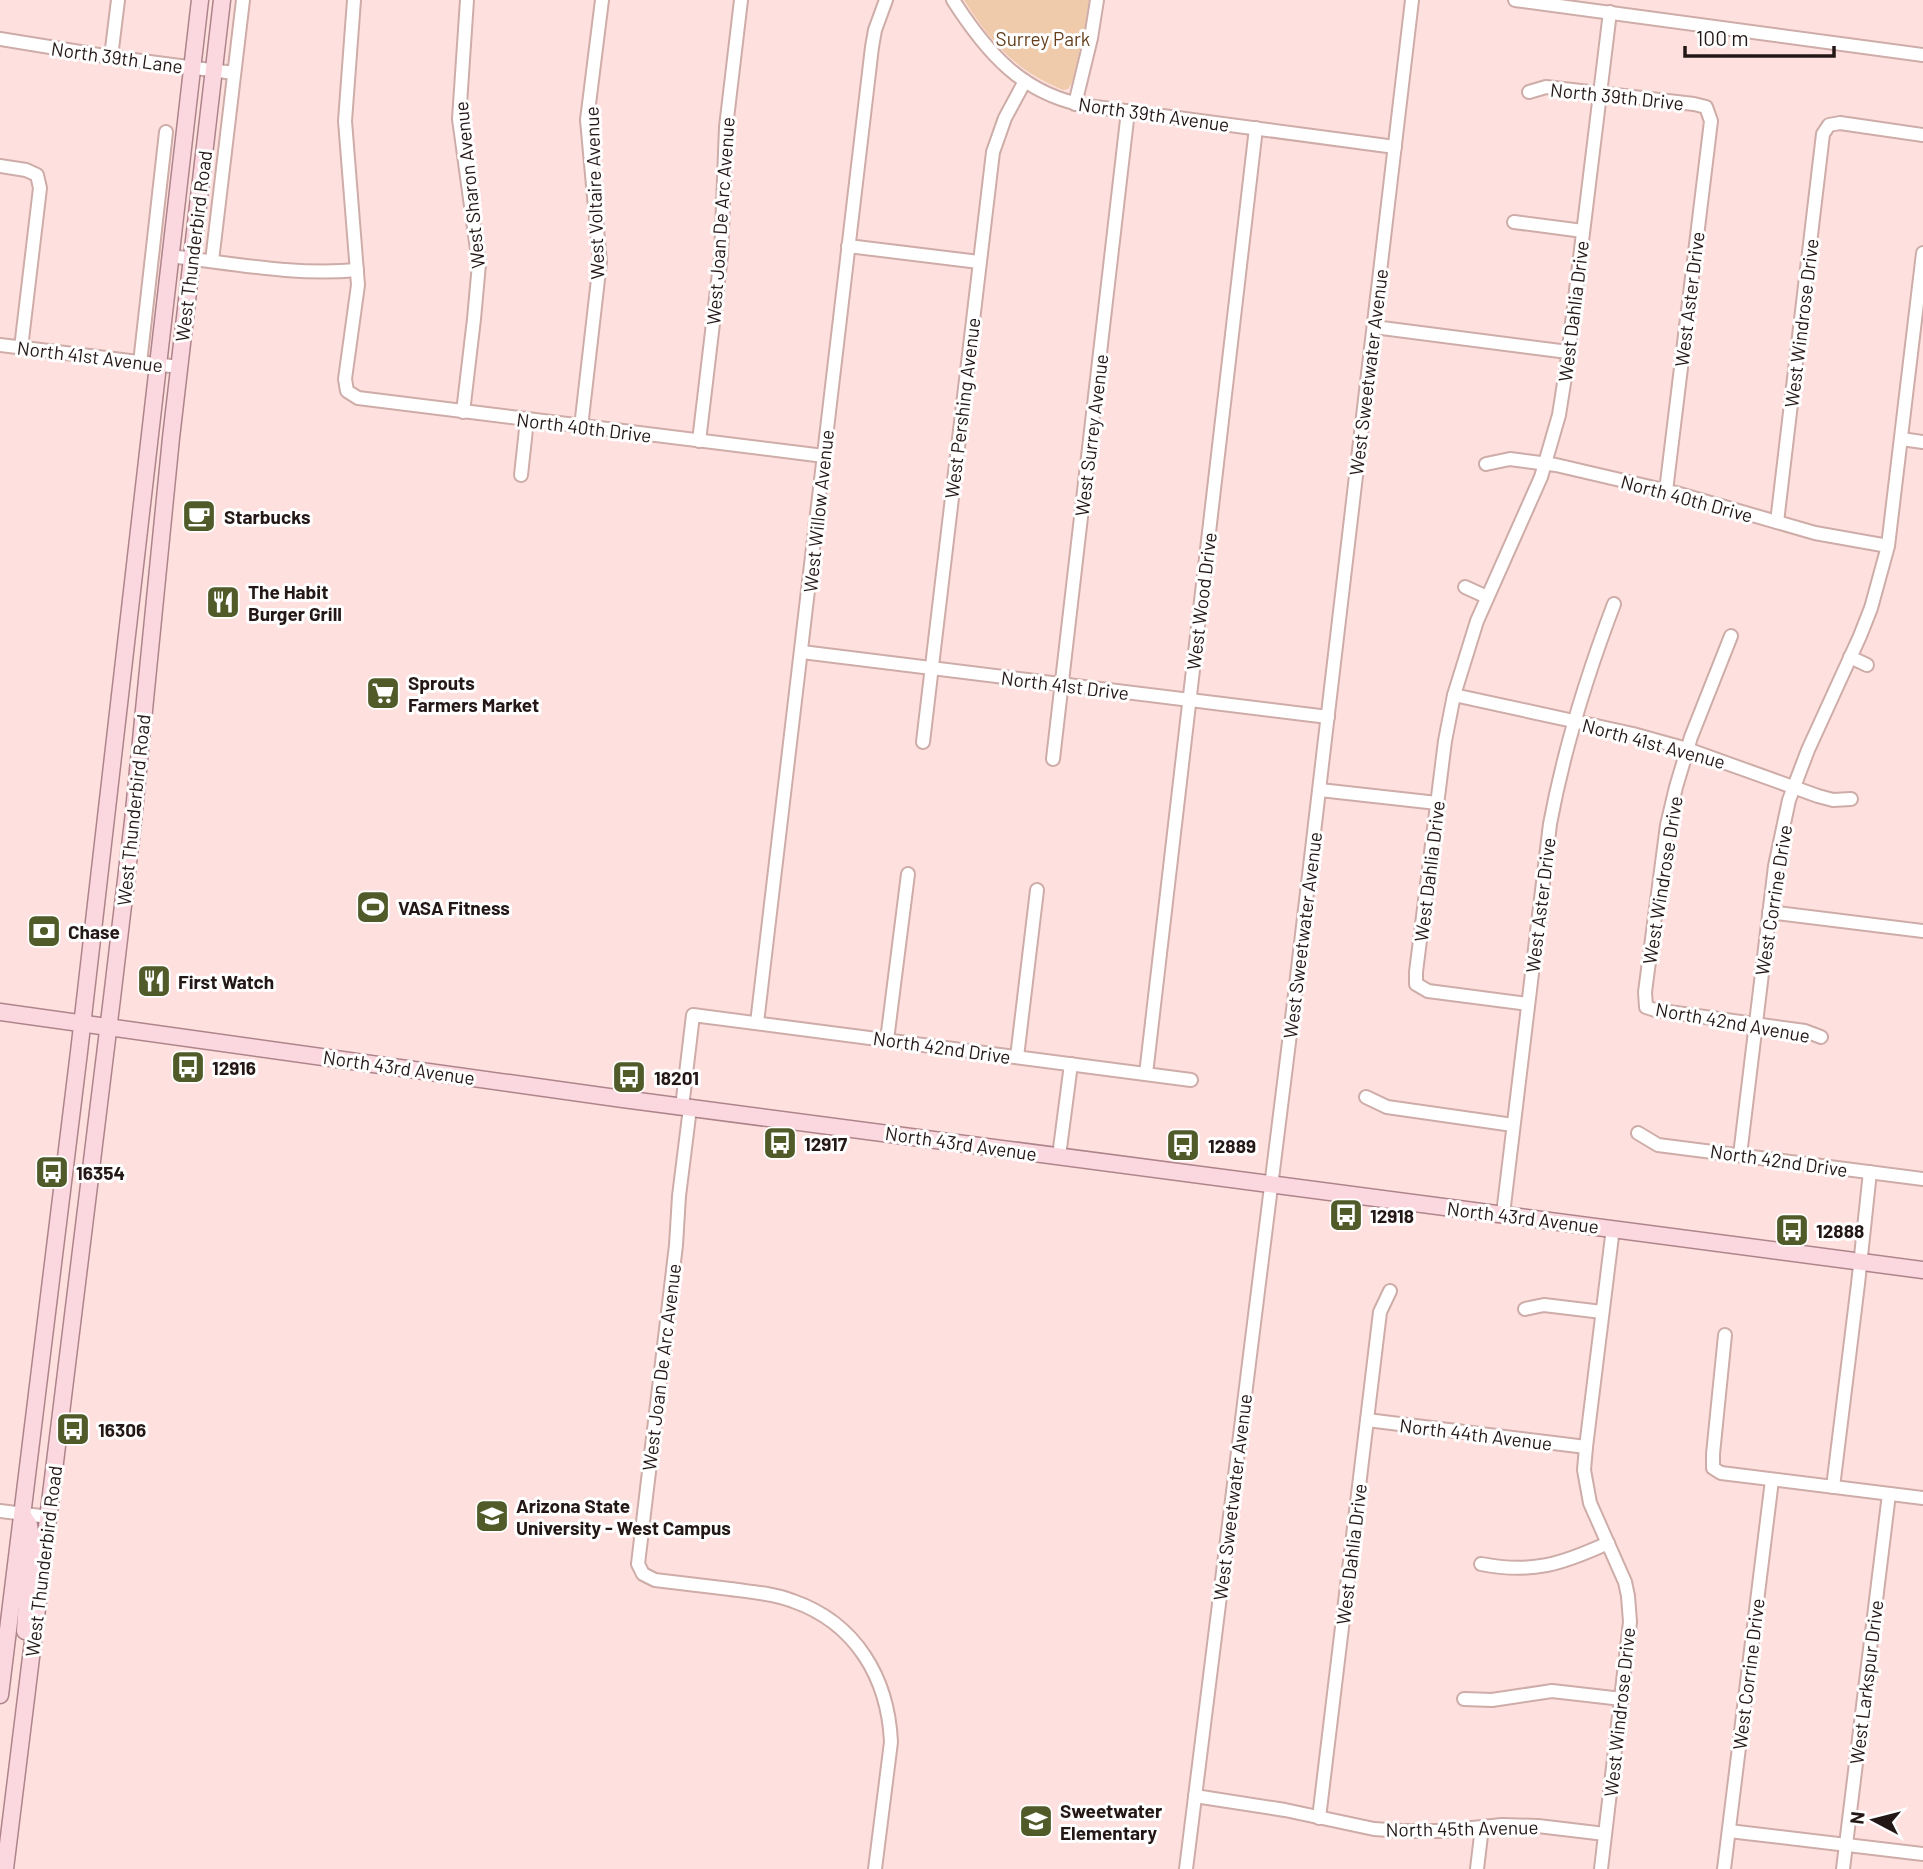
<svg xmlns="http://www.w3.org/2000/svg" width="1923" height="1869" font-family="Barlow,sans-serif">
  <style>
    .green { fill: #efcaab }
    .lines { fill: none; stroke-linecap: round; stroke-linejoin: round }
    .minor-casing { stroke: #ceaca8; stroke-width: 16 }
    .major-casing { stroke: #ae848b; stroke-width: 19 }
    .minor { stroke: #fff; stroke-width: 12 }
    .major { stroke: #fbd8df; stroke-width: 16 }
    .labels { text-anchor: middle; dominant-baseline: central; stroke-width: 6; stroke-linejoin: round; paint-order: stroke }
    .park-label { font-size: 19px; fill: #643e1a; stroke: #fff }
    .street-label { font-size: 19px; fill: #241817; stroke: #fff }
    .poi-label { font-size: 19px; font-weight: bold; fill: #241817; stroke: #fff; text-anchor: start }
  </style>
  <rect width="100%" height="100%" fill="#fee1de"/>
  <path class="green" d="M964,0H1089L1084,33L1072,83L1068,89L1063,90C1016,71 991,43 964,0Z"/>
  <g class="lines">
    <g class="minor-casing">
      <g id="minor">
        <polyline points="354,0 345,121 358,285 345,379 347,391 358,398 824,456"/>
        <path d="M953,0C987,53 1023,95 1088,106L1395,147"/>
        <polyline points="1515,0 1923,55"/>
        <polyline points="0,39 111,57 234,73"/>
        <polyline points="111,57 118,0"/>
        <polyline points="1529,92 1546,87 1694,104 1706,107 1711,121 1666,491"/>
        <polyline points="1075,104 1091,38 1097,0"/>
        <polyline points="0,166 26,170 37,175 40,188 21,348"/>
        <polyline points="1514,222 1583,231"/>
        <polyline points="848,246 979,262"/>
        <path d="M169,256C231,263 295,276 357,270"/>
        <polyline points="212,261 243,0"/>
        <polyline points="1374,327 1568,352"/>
        <polyline points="0,345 179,367"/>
        <polyline points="140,363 166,132"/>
        <polyline points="463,412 474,319 479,264 459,119 467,0"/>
        <polyline points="581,427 600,262 587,120 602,0"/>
        <polyline points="1901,439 1923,442"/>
        <polyline points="699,441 721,256 726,127 741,0"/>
        <polyline points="1486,464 1510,459 1556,465 1676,493 1815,533 1888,546"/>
        <polyline points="521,475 527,420"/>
        <polyline points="1777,522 1823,134 1829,125 1840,123 1923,135"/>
        <polyline points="1465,587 1487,597"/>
        <polyline points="1731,636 1691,737 1676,787 1667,825 1645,992 1646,1007 1655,1010 1805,1031 1821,1037"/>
        <polyline points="802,652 1328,717"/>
        <polyline points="1850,657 1867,665"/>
        <polyline points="1454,695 1633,734 1687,749 1818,796 1833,800 1851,799"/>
        <polyline points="923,742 993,152 1005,118 1025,81"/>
        <polyline points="1053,759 1128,111"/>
        <polyline points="1320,790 1437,803"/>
        <polyline points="1769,912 1923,931"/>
        <polyline points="1528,1004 1428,991 1416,984 1416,972 1445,741 1454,695 1477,621 1541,477 1559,415 1567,364 1610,12"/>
        <polyline points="757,1023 872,47 875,30 886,0"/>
        <polyline points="887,1040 908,874"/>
        <polyline points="1017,1057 1037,890"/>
        <polyline points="1146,1074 1256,128"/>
        <polyline points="1366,1097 1387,1107 1513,1125"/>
        <polyline points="682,1107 693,1015 1191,1080"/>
        <path d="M690,1108L679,1196L676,1245L638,1564L643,1574L655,1580C680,1583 705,1586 730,1589C751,1592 773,1593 793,1601C856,1623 888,1678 891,1742L875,1869"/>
        <polyline points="1638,1133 1658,1145 1923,1179"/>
        <polyline points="1740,1155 1775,866 1789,800 1808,750 1860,636 1871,608 1888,546 1923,253"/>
        <polyline points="1059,1156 1071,1064"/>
        <path d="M1503,1214L1550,824C1564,749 1587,675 1614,604"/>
        <polyline points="1525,1309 1544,1305 1602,1312"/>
        <polyline points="1725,1335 1713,1454 1713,1468 1721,1473 1923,1498"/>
        <polyline points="1367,1420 1586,1447"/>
        <polyline points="1833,1487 1858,1284 1870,1172"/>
        <polyline points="0,1511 49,1517"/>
        <path d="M1481,1564C1532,1574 1562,1564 1608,1543"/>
        <polyline points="1464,1699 1492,1700 1552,1691 1622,1699"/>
        <polyline points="1195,1796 1285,1810 1374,1829 1403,1831 1442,1831 1502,1825 1538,1826 1605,1834"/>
        <polyline points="1319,1818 1380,1312 1390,1291"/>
        <polyline points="1729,1831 1923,1854"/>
        <polyline points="1186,1869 1295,994 1412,0"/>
        <polyline points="1477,1869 1482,1827"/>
        <polyline points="1601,1869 1630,1622 1628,1596 1625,1582 1590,1503 1584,1470 1586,1447 1613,1228"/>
        <polyline points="1724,1869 1772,1480"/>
        <polyline points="1843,1869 1889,1494"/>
      </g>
    </g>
    <g class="major-casing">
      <g id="major">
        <polyline points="0,1012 623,1099 1923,1270"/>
        <polyline points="23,1516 29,1525 31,1538 25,1631"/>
        <polyline points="0,1695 79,1052 200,0"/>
        <polyline points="5,1869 112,998 133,821 171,438 222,0"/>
      </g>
    </g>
    <use href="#minor" class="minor"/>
    <use href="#major" class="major"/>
  </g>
  <defs>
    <g id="cafe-square" transform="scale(1.75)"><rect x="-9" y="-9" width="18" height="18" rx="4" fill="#515b2a" stroke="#fff"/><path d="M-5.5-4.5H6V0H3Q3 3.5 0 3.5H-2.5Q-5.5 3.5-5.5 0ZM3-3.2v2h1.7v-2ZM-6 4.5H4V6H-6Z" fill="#fff"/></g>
    <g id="restaurant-square" transform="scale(1.75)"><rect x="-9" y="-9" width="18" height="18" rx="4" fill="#515b2a" stroke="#fff"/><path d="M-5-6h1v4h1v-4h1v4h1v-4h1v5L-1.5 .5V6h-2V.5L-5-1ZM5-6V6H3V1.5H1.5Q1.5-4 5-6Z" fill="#fff"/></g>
    <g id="supermarket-square" transform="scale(1.75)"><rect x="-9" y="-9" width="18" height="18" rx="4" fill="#515b2a" stroke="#fff"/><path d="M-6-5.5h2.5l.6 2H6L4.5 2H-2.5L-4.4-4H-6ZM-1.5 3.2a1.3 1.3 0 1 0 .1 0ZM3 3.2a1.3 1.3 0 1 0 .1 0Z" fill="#fff"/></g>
    <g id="stadium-square" transform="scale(1.75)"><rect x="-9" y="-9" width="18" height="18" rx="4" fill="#515b2a" stroke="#fff"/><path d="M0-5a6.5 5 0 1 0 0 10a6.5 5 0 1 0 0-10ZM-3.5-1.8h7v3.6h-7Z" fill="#fff"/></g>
    <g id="bank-square" transform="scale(1.75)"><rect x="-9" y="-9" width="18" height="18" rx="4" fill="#515b2a" stroke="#fff"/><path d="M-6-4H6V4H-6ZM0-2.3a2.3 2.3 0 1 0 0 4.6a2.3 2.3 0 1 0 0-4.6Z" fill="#fff"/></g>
    <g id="bus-square" transform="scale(1.75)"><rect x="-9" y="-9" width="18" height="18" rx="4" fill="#515b2a" stroke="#fff"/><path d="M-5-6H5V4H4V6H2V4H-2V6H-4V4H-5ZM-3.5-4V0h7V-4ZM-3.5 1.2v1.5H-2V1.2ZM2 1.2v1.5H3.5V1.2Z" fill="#fff"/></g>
    <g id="university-square" transform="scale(1.75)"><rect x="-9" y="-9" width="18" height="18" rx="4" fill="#515b2a" stroke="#fff"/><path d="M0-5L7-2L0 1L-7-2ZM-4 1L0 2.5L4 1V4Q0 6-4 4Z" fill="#fff"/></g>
    <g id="school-square" transform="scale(1.75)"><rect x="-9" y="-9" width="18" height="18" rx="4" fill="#515b2a" stroke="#fff"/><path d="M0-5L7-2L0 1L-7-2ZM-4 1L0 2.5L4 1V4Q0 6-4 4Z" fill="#fff"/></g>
  </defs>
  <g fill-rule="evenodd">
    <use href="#cafe-square" x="199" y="516"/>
    <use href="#restaurant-square" x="223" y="602"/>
    <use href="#supermarket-square" x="383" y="693"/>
    <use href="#stadium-square" x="373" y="907"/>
    <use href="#bank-square" x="44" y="931"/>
    <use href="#restaurant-square" x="154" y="981"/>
    <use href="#bus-square" x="188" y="1067"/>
    <use href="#bus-square" x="629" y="1077"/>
    <use href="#bus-square" x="780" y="1143"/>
    <use href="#bus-square" x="1183" y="1145"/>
    <use href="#bus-square" x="52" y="1172"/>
    <use href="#bus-square" x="1346" y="1215"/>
    <use href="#bus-square" x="1792" y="1230"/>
    <use href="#bus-square" x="73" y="1429"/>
    <use href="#university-square" x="492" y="1516"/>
    <use href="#school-square" x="1036" y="1821"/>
  </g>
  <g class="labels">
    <g class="park-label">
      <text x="1043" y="38">Surrey Park</text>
    </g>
    <g class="street-label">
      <text transform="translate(117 57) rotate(8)">North 39th Lane</text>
      <text transform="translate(1617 96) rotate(6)">North 39th Drive</text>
      <text transform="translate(1154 114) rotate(8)">North 39th Avenue</text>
      <text transform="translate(469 185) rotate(-96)">West Sharon Avenue</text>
      <text transform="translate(594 193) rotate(-92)">West Voltaire Avenue</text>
      <text transform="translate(720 221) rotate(-86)">West Joan De Arc Avenue</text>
      <text transform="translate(193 246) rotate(-83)">West Thunderbird Road</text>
      <text transform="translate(1689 299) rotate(-83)">West Aster Drive</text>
      <text transform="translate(1573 311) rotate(-83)">West Dahlia Drive</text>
      <text transform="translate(1801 323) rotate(-83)">West Windrose Drive</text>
      <text transform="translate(90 356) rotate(7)">North 41st Avenue</text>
      <text transform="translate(1368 372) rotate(-83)">West Sweetwater Avenue</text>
      <text transform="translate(962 408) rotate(-83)">West Pershing Avenue</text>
      <text transform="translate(584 427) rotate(7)">North 40th Drive</text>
      <text transform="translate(1091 435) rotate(-83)">West Surrey Avenue</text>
      <text transform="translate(1687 498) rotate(15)">North 40th Drive</text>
      <text transform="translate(818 511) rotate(-84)">West Willow Avenue</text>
      <text transform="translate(1201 601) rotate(-83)">West Wood Drive</text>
      <text transform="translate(1065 685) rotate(7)">North 41st Drive</text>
      <text transform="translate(1654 743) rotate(15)">North 41st Avenue</text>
      <text transform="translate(133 810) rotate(-84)">West Thunderbird Road</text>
      <text transform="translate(1429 871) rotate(-83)">West Dahlia Drive</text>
      <text transform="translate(1662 880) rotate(-81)">West Windrose Drive</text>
      <text transform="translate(1773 900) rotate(-81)">West Corrine Drive</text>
      <text transform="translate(1540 905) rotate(-83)">West Aster Drive</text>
      <text transform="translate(1302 935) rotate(-83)">West Sweetwater Avenue</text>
      <text transform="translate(1733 1022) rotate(10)">North 42nd Avenue</text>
      <text transform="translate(942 1047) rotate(8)">North 42nd Drive</text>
      <text transform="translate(399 1067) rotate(8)">North 43rd Avenue</text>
      <text transform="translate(961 1143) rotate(8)">North 43rd Avenue</text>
      <text transform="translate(1779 1160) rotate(8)">North 42nd Drive</text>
      <text transform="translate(1523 1217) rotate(7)">North 43rd Avenue</text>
      <text transform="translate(661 1367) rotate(-83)">West Joan De Arc Avenue</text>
      <text transform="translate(1476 1434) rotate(7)">North 44th Avenue</text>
      <text transform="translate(1232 1497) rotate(-83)">West Sweetwater Avenue</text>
      <text transform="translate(1351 1554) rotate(-83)">West Dahlia Drive</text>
      <text transform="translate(43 1561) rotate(-83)">West Thunderbird Road</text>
      <text transform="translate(1748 1674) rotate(-83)">West Corrine Drive</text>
      <text transform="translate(1866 1682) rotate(-83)">West Larkspur Drive</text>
      <text transform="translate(1619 1712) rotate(-84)">West Windrose Drive</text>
      <text transform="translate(1462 1828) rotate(-1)">North 45th Avenue</text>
    </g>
    <g class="poi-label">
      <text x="224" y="516">Starbucks</text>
      <text x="248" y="591">The Habit<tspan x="248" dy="22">Burger Grill</tspan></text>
      <text x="408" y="682">Sprouts<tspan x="408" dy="22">Farmers Market</tspan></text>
      <text x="398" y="907">VASA Fitness</text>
      <text x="68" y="931">Chase</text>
      <text x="178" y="981">First Watch</text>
      <text x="212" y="1067">12916</text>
      <text x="654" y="1077">18201</text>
      <text x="804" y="1143">12917</text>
      <text x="1208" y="1145">12889</text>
      <text x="76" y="1172">16354</text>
      <text x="1370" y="1215">12918</text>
      <text x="1816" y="1230">12888</text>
      <text x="98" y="1429">16306</text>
      <text x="516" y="1505">Arizona State<tspan x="516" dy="22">University - West Campus</tspan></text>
      <text x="1060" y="1810">Sweetwater<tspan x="1060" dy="22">Elementary</tspan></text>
    </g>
  </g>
  <g transform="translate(1874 1820) rotate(277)" stroke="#ffffff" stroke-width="5" paint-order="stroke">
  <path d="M0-5L12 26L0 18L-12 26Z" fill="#241817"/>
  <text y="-10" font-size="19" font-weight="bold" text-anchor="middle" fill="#241817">N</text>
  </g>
  <path d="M1685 46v10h149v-10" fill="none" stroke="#241817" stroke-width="3.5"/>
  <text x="1696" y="46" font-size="21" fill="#241817" stroke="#ffffff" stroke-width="5" paint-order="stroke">100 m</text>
</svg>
